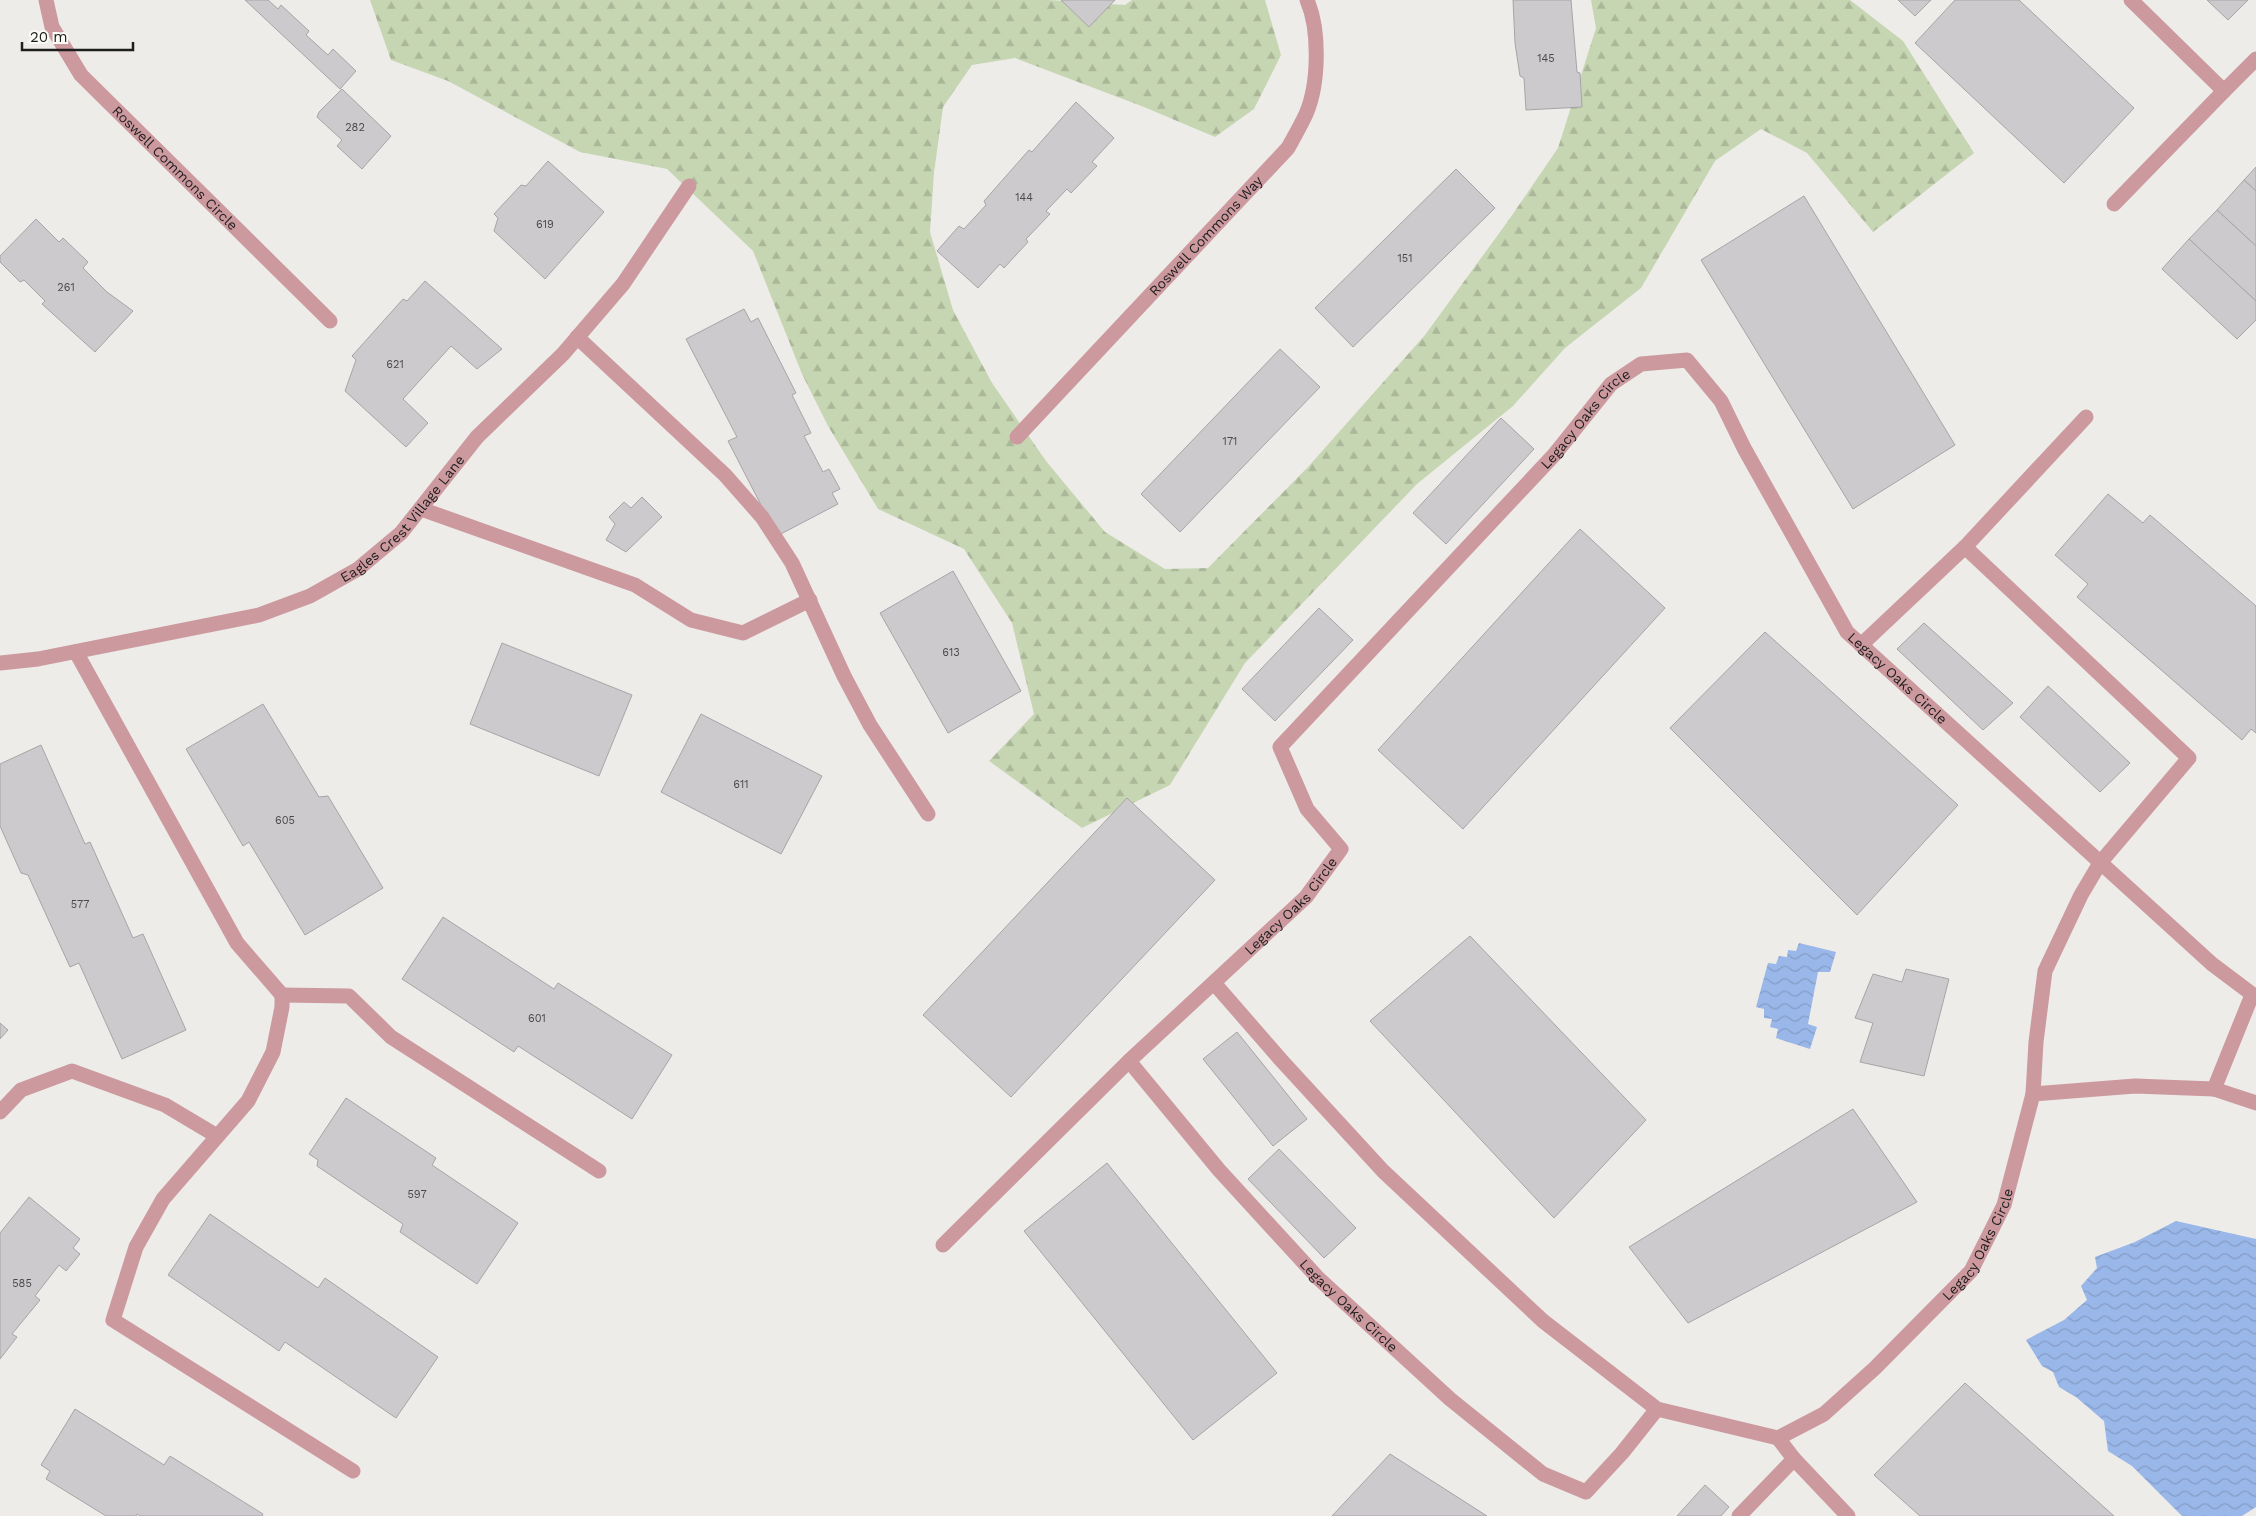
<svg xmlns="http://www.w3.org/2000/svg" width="2256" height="1516" font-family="'Work Sans',sans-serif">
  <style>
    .forest { fill: url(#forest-firs) }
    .water { fill: url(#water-waves) }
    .building { fill: #cdcacd; stroke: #a7a4a7 }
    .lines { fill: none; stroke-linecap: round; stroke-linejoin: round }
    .street { stroke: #cc999f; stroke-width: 15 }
    .labels { text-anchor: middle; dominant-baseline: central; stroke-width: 4; stroke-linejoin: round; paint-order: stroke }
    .number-label { font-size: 11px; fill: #4a4949 }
    .street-label { font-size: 14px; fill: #1e1e1d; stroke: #fafaf6 }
  </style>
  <defs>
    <pattern id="forest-firs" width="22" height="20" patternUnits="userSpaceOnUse" patternTransform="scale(1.25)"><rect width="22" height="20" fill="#c7d6b2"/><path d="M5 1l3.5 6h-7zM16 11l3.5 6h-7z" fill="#aab799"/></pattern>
    <pattern id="water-waves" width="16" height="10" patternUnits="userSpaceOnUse" patternTransform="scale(1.25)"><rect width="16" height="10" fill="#9ab7e9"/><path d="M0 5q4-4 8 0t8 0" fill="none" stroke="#849dc7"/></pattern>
  </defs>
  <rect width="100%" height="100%" fill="#edece9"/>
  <polygon class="forest" points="370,0 1049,0 1125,5 1132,0 1265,0 1281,55 1254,109 1215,137 1144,107 1015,58 972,65 943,107 934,173 930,232 953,310 992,383 1046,461 1105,532 1165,569 1208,568 1308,467 1425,335 1508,221 1558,148 1596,28 1591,0 1850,0 1903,41 1974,153 1873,232 1807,153 1761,129 1715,161 1641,288 1565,348 1513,406 1417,484 1245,663 1170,785 1082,828 989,761 1034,714 1012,623 964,549 878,509 828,426 802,374 753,251 667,169 580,152 448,81 391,60"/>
  <g class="water">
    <polygon points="1799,943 1836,952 1830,972 1818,972 1808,1024 1817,1027 1810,1049 1776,1038 1778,1029 1770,1027 1772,1019 1764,1018 1764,1009 1756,1007 1768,963 1776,964 1779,956 1787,957 1788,950 1796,951"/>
    <polygon points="2176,1221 2256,1239 2256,1507 2242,1516 2182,1516 2132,1466 2108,1451 2104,1421 2076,1397 2059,1387 2053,1372 2042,1366 2026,1340 2064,1320 2087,1300 2081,1286 2097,1268 2095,1257 2135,1242"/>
  </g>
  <g class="building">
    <polygon points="245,0 268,0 278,9 281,5 309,31 306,35 328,55 333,49 356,71 340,89"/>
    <polygon points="1061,0 1115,0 1089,27"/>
    <polygon points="1513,0 1571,0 1577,72 1580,73 1582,107 1526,110 1524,78 1520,76 1515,43"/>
    <polygon points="1898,0 1931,0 1915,16"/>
    <polygon points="1955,0 2019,0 2134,108 2064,183 1915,43"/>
    <polygon points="2207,0 2248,0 2228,20"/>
    <polygon points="342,89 391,136 362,169 337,146 342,140 317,117 319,112"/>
    <polygon points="1076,102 1114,138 1092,162 1097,166 1071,193 1067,189 1046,211 1050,214 1026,239 1028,242 1004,268 1000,264 978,288 937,251 959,226 964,229 986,205 984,201 1029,150 1032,152"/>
    <polygon points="548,161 604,212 545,279 494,231 498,218 494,214 521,185 526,186"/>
    <polygon points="2256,167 2256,191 2244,180"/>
    <polygon points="1456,169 1495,208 1353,347 1315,308"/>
    <polygon points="2244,180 2256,191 2256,246 2217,210"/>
    <polygon points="1804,196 1955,445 1853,509 1701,260"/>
    <polygon points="2217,210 2256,246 2256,301 2189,239"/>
    <polygon points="36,219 59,242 63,238 88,262 83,268 107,292 133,311 95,352 42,304 45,301 24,280 20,282 0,262 0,256"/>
    <polygon points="2189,239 2256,301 2256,320 2237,339 2162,269"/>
    <polygon points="425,281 502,349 477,369 451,346 403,399 428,423 406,447 345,391 356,360 352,356 403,299 407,301"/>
    <polygon points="744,309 751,322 758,318 796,393 792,395 811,433 804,436 823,472 829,469 840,489 832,493 838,504 777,536 728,441 737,437 686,339"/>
    <polygon points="1280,349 1320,387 1180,532 1141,494"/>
    <polygon points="1501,418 1534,449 1446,544 1413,513"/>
    <polygon points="2108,494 2143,523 2150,515 2256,606 2256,733 2251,729 2242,740 2077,597 2088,584 2055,555"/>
    <polygon points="642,497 662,517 626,552 606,540 615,524 609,517 624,502 631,508"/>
    <polygon points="1580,529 1665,608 1463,829 1378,750"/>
    <polygon points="953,571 1021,691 948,733 880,613"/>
    <polygon points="1319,608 1353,640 1275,721 1242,689"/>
    <polygon points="1924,623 2013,703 1983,730 1897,649"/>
    <polygon points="1765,632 1958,805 1857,915 1670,728"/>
    <polygon points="502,643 632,695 599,776 470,724"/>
    <polygon points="2048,686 2130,763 2100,792 2020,717"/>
    <polygon points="263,704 319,797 328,796 383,888 305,935 249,842 243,846 186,749"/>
    <polygon points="701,714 822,776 781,854 661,792"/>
    <polygon points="41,745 85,844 90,842 133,938 143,934 186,1030 122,1059 79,963 70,967 28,875 21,873 0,826 0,764"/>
    <polygon points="1127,798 1215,880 1011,1097 923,1015"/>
    <polygon points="443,917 554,989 558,983 672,1055 632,1119 518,1046 514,1052 402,979"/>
    <polygon points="1470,936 1646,1120 1554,1218 1370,1021"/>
    <polygon points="1906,969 1949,979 1924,1076 1860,1062 1873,1023 1855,1018 1873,974 1902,982"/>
    <polygon points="0,1023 8,1030 0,1039"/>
    <polygon points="1237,1032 1307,1119 1273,1146 1203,1059"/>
    <polygon points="346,1098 436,1158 432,1165 518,1223 477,1284 400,1232 403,1224 317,1166 318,1160 309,1154"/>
    <polygon points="1853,1109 1917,1202 1688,1323 1629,1247"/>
    <polygon points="1279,1149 1356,1228 1324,1258 1248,1179"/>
    <polygon points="1107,1163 1277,1373 1193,1440 1024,1231"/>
    <polygon points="29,1197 80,1239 73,1248 80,1254 66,1271 59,1265 35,1296 40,1300 12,1334 17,1337 0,1359 0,1233"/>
    <polygon points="210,1214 318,1288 325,1278 438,1357 396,1418 285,1342 279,1351 168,1275"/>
    <polygon points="1965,1383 2114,1516 1920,1516 1874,1475"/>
    <polygon points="75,1409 164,1465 170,1456 263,1514 262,1516 140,1516 137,1514 136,1516 106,1516 46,1479 50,1471 41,1465"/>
    <polygon points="1390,1454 1487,1516 1332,1516"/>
    <polygon points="1705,1485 1729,1507 1721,1516 1677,1516"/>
  </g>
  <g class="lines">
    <g class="street">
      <path id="s1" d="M46,0L52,27L81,75L330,321"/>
      <polyline points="2131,0 2224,91 2256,59"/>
      <polyline points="2114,204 2224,91"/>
      <polyline points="577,337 725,475 762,517 792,563 844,676 870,725 928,814"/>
      <path id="s2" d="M1017,437L1288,148C1294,137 1301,125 1306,114C1319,84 1320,30 1307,0"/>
      <polyline points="421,509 635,585 691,620 743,633 810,600"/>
      <polyline points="1861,645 1965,547 2086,417"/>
      <polyline points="76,652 237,943 282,995 282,1007 273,1052 248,1101 163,1199 136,1247 113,1320 353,1471"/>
      <path id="s3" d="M0,663L38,659L259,615L310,596L358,569L401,533L477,437L563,354L623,284L689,186"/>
      <path id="s4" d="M1214,983L1281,1060L1383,1171L1543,1321L1657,1409L1778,1438L1824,1414L1875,1368L1971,1271L2004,1205L2033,1094L2036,1042L2045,971L2081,895L2100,863L2189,758L1965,547"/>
      <polyline points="282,995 349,996 391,1037 599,1171"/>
      <path id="s5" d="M1129,1061L1219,1170L1318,1278L1450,1399L1543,1474L1586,1492L1622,1453L1657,1409"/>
      <polyline points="2214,1089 2252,995"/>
      <polyline points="2033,1094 2135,1086 2214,1089 2256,1103"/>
      <polyline points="0,1112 21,1090 72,1071 165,1105 217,1136"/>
      <path id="s6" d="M943,1245L1129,1061L1306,897L1341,849L1307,809L1280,747L1554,455L1611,384L1641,364L1687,360L1721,401L1744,448L1847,632L2212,964L2256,997"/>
      <polyline points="1778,1438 1794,1459 1848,1516"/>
      <polyline points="1739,1516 1794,1459"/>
    </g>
  </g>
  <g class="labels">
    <g class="number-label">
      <text x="1546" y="58">145</text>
      <text x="355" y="127">282</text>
      <text x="1024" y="197">144</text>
      <text x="545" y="224">619</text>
      <text x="1405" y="258">151</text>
      <text x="66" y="287">261</text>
      <text x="395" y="364">621</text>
      <text x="1230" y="441">171</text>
      <text x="951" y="652">613</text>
      <text x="741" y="784">611</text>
      <text x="285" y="820">605</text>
      <text x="80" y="904">577</text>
      <text x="537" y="1018">601</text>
      <text x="417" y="1194">597</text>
      <text x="22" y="1283">585</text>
    </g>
    <g class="street-label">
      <text stroke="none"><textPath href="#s1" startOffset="216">Roswell Commons Circle</textPath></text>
      <text stroke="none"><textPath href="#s2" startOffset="276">Roswell Commons Way</textPath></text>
      <text stroke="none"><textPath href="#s6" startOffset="1131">Legacy Oaks Circle</textPath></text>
      <text stroke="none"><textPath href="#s3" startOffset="440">Eagles Crest Village Lane</textPath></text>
      <text stroke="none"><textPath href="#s6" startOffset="1641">Legacy Oaks Circle</textPath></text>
      <text stroke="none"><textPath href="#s6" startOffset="486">Legacy Oaks Circle</textPath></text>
      <text stroke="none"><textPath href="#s4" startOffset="1024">Legacy Oaks Circle</textPath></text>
      <text stroke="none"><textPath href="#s5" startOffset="329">Legacy Oaks Circle</textPath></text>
    </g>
  </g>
  <path d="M22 42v8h111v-8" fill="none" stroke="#1e1e1d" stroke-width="2.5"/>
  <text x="30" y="42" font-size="15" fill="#1e1e1d" stroke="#fafaf6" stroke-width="4" paint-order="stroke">20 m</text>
</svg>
